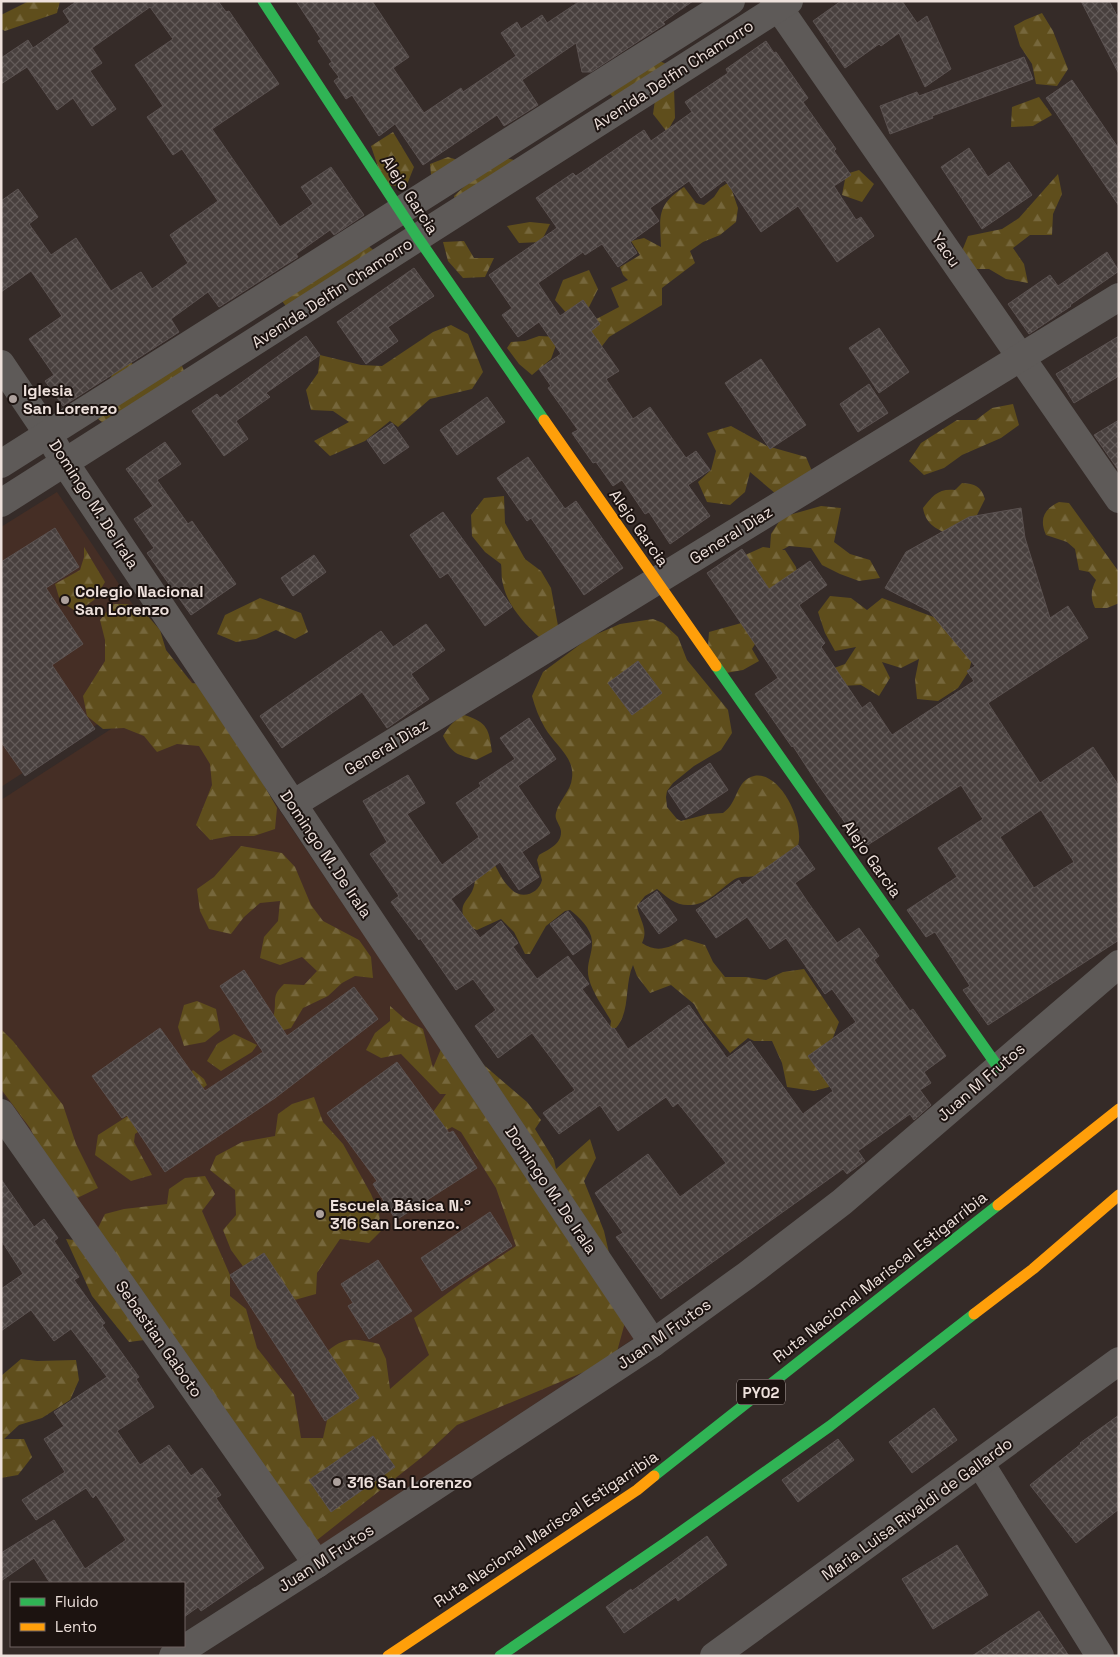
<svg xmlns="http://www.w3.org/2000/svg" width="1120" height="1657" font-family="'Space Grotesk',sans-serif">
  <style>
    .built { fill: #452e25 }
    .forest { fill: url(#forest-firs) }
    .building { fill: url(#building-cross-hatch); stroke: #5b5251; fill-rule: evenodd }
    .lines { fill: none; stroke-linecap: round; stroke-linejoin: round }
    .street { stroke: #5e5a58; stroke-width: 28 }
    .fast { stroke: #30b455; stroke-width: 11 }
    .slow { stroke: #ff9f0a; stroke-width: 11 }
    .poi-dot { fill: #ada19d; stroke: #1c1310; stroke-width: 2 }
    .labels { text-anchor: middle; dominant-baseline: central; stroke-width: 4; stroke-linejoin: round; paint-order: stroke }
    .shield { fill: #1c1310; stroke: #afa39f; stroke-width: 1 }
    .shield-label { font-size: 15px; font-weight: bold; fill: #eee1dc }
    .street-label { font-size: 16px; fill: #eee1dc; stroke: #1c1310 }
    .poi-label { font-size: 16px; font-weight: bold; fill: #eee1dc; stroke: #1c1310; text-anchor: start }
  </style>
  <defs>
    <pattern id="forest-firs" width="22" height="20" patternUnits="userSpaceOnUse" patternTransform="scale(1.25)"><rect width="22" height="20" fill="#5f4e1c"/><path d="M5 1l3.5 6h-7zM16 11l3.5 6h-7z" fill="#76673c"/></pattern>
    <pattern id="building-cross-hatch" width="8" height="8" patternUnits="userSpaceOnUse" patternTransform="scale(1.25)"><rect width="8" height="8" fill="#48403e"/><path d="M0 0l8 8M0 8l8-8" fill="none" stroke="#635b59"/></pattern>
  </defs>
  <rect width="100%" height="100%" fill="#352b28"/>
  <g class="built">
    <polygon points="57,492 178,672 1,787 1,527"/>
    <polygon points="190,678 636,1337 317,1548 1,1091 1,800"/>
  </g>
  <g class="forest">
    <polygon points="29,1 60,1 57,13 5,31 1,29 1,15"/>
    <polygon points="1042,13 1053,31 1068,69 1057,86 1036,84 1032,64 1020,46 1014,26 1025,20"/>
    <polygon points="655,59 673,67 622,106 605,89"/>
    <polygon points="674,88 675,118 667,132 653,114 655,100"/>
    <polygon points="1039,97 1052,115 1033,126 1011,127 1012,107"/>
    <polygon points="393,132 414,167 406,187 384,185 371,146"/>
    <polygon points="448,157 464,162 432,185 430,164"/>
    <polygon points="502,157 522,162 456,212 454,196 469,182"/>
    <polygon points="859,170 874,184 862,202 842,195 846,174"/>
    <polygon points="1058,174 1062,194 1053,214 1052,235 1030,235 1013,248 1024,264 1028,283 1006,279 989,269 967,269 962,251 968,236 1002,229 1019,218"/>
    <path d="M729,182L738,208L736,222L720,235L703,242L690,251L695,263L662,288V305L609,337L596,354L585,325L619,307L611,288L628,280L623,275L620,267L640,255L631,241L644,238L661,247C660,216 656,206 684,187L696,203L704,205L714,197L720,188Z"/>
    <polygon points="530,222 550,224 541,242 519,243 507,226"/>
    <polygon points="464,241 474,258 494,258 485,277 463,278 448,261 443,242"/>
    <polygon points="365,243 378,254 291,313 279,297"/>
    <polygon points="589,270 598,289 589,307 569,316 555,300 563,280"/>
    <polygon points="451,325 468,334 483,372 472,389 430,399 398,427 390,421 365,441 330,456 314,441 349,422 333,411 311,410 306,390 318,373 320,355 361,365 382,366 433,332"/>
    <polygon points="539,336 559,337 551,359 532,375 519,364 507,348 511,342 525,341"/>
    <polygon points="131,362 144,378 182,366 190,385 115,432 98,419 109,380 120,363"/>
    <polygon points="1013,404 1019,425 1001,438 962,455 944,468 924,475 909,461 921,443 957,420 976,420 992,408"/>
    <polygon points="731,426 767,446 806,457 814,476 782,499 750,472 745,492 730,505 707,502 698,482 711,470 716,451 707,433"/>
    <path d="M962,483C975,484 981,486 985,499L971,527L953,537C938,529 926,526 923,508C932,496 939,488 955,490Z"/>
    <path d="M504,496L505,523L525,559L541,571L551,588L559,631L539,637C524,623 507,605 503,584C501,578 502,570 501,564L485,552L472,536L471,515L484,498Z"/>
    <path d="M1059,502L1069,503L1119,572V603L1117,604L1107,608H1095C1090,597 1091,590 1096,580L1089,572L1079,570L1075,549L1067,542L1046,535C1039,519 1044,509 1059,502Z"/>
    <polygon points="821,506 841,508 834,542 850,554 870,560 880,578 859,581 840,574 822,565 811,548 789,546 782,550 785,550 796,567 800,587 769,603 743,556 763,547 770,548 771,534 782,517"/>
    <polygon points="84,547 105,582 94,600 77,612 60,601 55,584 80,570 84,557"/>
    <polygon points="830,596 851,598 867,610 882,598 969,630 974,651 969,671 958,688 938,701 917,699 915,679 919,659 901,668 882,662 890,678 879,696 861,685 839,686 826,671 845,664 856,647 835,651 825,633 818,612"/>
    <polygon points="260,598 301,613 308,632 295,639 276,630 256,639 236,642 217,634 225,615"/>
    <polygon points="113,604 127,604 146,614 160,630 166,650 192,683 211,686 246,754 277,808 275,829 254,836 231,836 210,840 196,825 212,785 210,764 199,746 177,744 157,752 144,736 124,728 103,729 87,716 83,696 105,661 105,640 100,620"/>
    <path d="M653,619L663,623L678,637L687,660L728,710L732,733L721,750L694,766L673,783L667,791L666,797L667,807L677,819L681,821L708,814L723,813C739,802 735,781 754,776C781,770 807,827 797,848C795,853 767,874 761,875C753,878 743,875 735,879C721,888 708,905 690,905C676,906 667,897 657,889L645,896L637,906C639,919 649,929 642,943C657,954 671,947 685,939L705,945L713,962L725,977H746L766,980L783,972L804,969L839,1022L824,1061L829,1087L814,1091L787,1087L782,1063L772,1041H754L748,1038L730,1053L703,1020L694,1004L671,985L650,993L637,976L633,965C624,985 631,1011 616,1028H610L611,1021C604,1008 593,994 589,979C585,965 593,954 592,941C591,928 579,917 570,910L565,911L546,926L530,954H525L514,932L501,919L477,930L467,926C454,899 473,903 475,880L486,873L476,864L493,860C497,870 503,882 512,890C523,900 539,893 542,880L537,860L539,855C548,850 562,844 561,831C560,824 554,820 556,813C559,800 571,791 572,778C575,757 554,744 545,728C539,718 535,707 532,696L543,672L590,637L620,624Z"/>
    <polygon points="745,622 762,633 752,649 759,661 743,670 726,673 708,646 709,632"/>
    <path d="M464,715C488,722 489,730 492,752L476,760C457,754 453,755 443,736C449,726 454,720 464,715Z"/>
    <path d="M241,846L282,853L295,867L311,905L323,921L359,940L371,957L373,978L355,976L342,983L328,996L303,1008L291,1028L266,1035C268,1028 272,1021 274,1014C277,1000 271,996 284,984L304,985L317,971L302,957L280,965L260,958L264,937L278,921L280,901L260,903L244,917L231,934L209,929L200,911L197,889L214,877Z"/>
    <polygon points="197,1001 216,1009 220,1030 205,1042 184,1046 178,1027 184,1005"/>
    <path d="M390,1006L406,1020L423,1029L433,1068L441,1049L478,1060L527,1102L541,1120L535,1129L554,1160L556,1169L590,1139L596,1158L584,1181L604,1231L612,1266L630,1304L615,1359L457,1425L426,1454L307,1548L160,1338L129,1342L92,1296L66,1239L74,1240L94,1236L105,1214L124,1209L167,1204L169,1189L185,1178L205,1176L215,1194L202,1211L230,1275V1296L246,1309L257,1348L294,1395L301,1438H323L332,1398L322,1356C344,1336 351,1338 379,1344L386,1359L390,1389L429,1355L414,1318L464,1281L516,1246L496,1188L461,1132L452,1127L443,1132L433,1112L446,1094H440L401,1054L381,1058L366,1050L375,1033L390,1021Z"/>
    <polygon points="1,1029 13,1041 63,1105 76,1144 98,1188 73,1200 49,1166 30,1128 1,1089"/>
    <polygon points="234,1034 257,1045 252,1052 221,1071 207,1061 217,1044"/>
    <polygon points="193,1070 204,1079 207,1085 198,1092 135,1134 134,1142 152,1175 131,1181 95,1155 98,1135 184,1080"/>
    <polygon points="314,1097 323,1122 343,1144 371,1194 379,1213 381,1231 369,1243 340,1239 317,1273 316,1294 291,1301 268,1300 231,1250 223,1230 236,1215 235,1190 210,1170 216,1156 242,1142 275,1136 278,1114 292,1104"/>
    <polygon points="21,1359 37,1361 76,1360 79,1380 70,1400 42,1418 19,1425 4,1439 24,1439 32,1457 18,1475 1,1478 1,1376"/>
  </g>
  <g class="building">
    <polygon points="77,1 218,1 226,12 229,11 279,84 212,129 280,227 313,204 301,187 331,167 364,215 334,235 330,230 296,254 298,257 219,307 208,292 171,319 179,332 63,406 45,381 54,375 29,339 62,316 31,271 1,292 1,201 18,189 38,217 29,224 51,255 76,238 111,291 141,272 152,289 188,263 170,235 218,201 182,149 173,155 147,117 163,106 135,65 173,39 150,7 92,48 102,63 90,71 116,109 92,126 73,98 57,110 27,67 1,84 1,58 28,40 33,48 70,22 63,11"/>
    <polygon points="296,1 372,1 409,57 393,68 424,113 461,88 463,92 516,56 501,33 517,22 521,29 542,15 547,23 580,1 693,1 663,22 665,24 591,72 582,72 576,43 522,80 538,105 504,126 497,115 423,165 395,124 379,136 352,95 346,99 334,81 339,77 329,64 332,62 318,41 321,39"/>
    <polygon points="841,1 902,1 917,23 927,16 951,69 925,87 899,33 881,46 879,44 845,68 813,21"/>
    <polygon points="1081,1 1109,1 1119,19 1119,74"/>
    <polygon points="766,41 774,53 776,52 808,98 803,102 836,149 834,151 851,175 834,186 856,220 861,217 874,236 837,262 798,206 761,232 725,180 701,198 689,181 650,208 659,221 630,242 637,253 618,267 602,244 585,255 583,252 538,283 560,316 583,300 600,324 591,331 619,371 606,379 633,419 650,407 686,458 696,451 710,470 688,485 710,516 670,544 649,512 645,514 622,480 613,486 596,462 593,463 572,433 578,430 548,388 551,386 539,369 561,354 539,322 518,337 502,315 512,308 489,275 557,228 536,198 573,173 576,176 644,130 651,141 692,112 685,102 728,73 726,69"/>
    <polygon points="1024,57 1033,79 932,116 933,118 890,134 880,106 917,92 919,96"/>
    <polygon points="1072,80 1119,149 1119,206 1046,98"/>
    <polygon points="969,148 988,177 1009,162 1032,195 982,229 941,167"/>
    <polygon points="1107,252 1119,271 1070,305 1071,306 1029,334 1008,304 1050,275 1058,286"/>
    <polygon points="414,268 434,296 388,327 398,341 366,364 337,322"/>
    <polygon points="879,328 909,372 879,393 849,348"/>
    <polygon points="306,336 320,355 266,393 270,397 236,421 248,439 224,456 192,411 217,394 220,398"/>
    <polygon points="1119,336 1119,376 1074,403 1056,374"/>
    <polygon points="761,359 806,425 770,449 725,383"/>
    <polygon points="869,384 888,413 858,432 840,404"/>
    <polygon points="487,397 505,422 457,455 440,430"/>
    <polygon points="1119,420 1119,471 1094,435"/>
    <polygon points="392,423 409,447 384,464 367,440"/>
    <polygon points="165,442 181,464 157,480 188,524 192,521 236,584 191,615 147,553 154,548 134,519 153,506 126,469"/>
    <polygon points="528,457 565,509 576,501 623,568 584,595 531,518 527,521 497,478"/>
    <path d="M1021,508L1025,538L1050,618L1068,606L1088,638L988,703L1040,783L1093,747L1119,786V940L988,1025L963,990L970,986L935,932L926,937L907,910L957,877L938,848L983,819L961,785L863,848L817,783L793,746L792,747L755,694L778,678L707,573L742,549L769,589L810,561L827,585L799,605L825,643L821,647L862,708L870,702L892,735L974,681L967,671L975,666L929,611L885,588L906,552L969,517ZM1041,810L1074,862L1034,888L1000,837Z"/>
    <polygon points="443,512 512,607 485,626 448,573 440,578 410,535"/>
    <polygon points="55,528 79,567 46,588 83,644 52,665 95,729 25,776 1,742 1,562"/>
    <polygon points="314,555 326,572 293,596 281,578"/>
    <polygon points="426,624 445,650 411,674 429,699 387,728 362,692 282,748 260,716 381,631 393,647"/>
    <polygon points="638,661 662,693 632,715 608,683"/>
    <polygon points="529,718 556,759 518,786 550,833 522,852 539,877 519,890 500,862 451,899 480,938 501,921 518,943 513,947 537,979 568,956 589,984 582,989 612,1029 614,1028 628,1049 689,1005 727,1058 750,1041 803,1114 833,1091 808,1056 856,1022 832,989 825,994 786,938 770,949 747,917 716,938 696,910 739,880 742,885 798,845 815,869 795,883 807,901 837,943 859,928 879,956 874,960 910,1011 913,1009 946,1056 924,1072 931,1083 920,1090 931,1105 914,1120 910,1114 858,1151 865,1161 847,1174 843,1169 661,1299 616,1237 623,1233 595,1193 648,1154 680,1197 726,1163 678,1103 673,1107 666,1097 618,1131 600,1105 559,1134 543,1113 575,1090 532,1033 498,1058 475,1026 496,1010 473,979 456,990 420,938 419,940 391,902 399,896 370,854 387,842 363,801 408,775 425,803 407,814 442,865 479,837 456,803 481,786 479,783 515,759 500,738"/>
    <polygon points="710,763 728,790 686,818 668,791"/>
    <polygon points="657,891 677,920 659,934 638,905"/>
    <polygon points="568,911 591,942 573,955 550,924"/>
    <polygon points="244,970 287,1036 354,987 378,1019 275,1098 165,1172 127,1115 122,1118 92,1076 160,1028 205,1091 263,1052 220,986"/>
    <polygon points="397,1062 449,1133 453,1131 477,1168 396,1220 373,1184 377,1181 327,1113"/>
    <polygon points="1,1179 34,1227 44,1219 58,1238 54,1241 79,1277 74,1280 105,1323 102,1325 139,1377 136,1379 154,1407 117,1431 140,1465 169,1445 191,1476 202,1468 221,1495 216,1498 264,1568 201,1611 198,1607 184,1617 184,1583 50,1583 34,1558 1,1581 1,1553 54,1520 85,1569 126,1540 96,1495 93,1498 86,1488 36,1520 22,1500 65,1472 44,1439 64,1426 54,1412 107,1377 71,1329 54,1341 31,1310 1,1331 1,1289 23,1274 1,1240"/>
    <polygon points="490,1212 512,1246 442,1291 421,1258"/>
    <polygon points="264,1253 359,1398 325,1421 230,1275"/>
    <polygon points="378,1260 412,1311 369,1339 348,1306 353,1303 341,1284"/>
    <polygon points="934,1408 957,1440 912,1473 889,1442"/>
    <polygon points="1119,1415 1119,1509 1076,1543 1030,1485 1081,1444 1080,1443"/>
    <polygon points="373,1436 395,1467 331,1512 309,1480"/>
    <polygon points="838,1439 854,1460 798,1502 782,1480"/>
    <polygon points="707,1536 727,1565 678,1601 676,1597 624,1633 606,1607 631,1589 632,1591"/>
    <polygon points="957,1545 988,1595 933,1629 902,1579"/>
    <polygon points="1039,1611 1069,1656 972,1656"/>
  </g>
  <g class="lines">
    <g class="street">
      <polyline points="774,1 1119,499"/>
      <polyline points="1,364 48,434 65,463 653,1343"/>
      <polyline points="1,464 731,1"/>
      <polyline points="1,503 789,1"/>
      <polyline points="293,804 1119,297"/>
      <polyline points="1,1113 317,1564"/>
      <polyline points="980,1463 1100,1656"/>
      <polyline points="173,1656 317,1564 653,1343 747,1275 842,1202 1119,964"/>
      <polyline points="714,1656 1119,1361"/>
    </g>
    <g class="fast">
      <polyline points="263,1 418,238 544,420"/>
      <polyline points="716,666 998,1067"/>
      <polyline points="654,1476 998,1205"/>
      <polyline points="500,1656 668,1541 830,1426 974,1314"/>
    </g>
    <g class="slow">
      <polyline points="544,420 716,666"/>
      <polyline points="998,1205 1119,1109"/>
      <polyline points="974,1314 1033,1269 1119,1195"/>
      <polyline points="388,1656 637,1490 654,1476"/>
    </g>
  </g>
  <g class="poi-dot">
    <circle cx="13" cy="399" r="5"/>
    <circle cx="65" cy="600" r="5"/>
    <circle cx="320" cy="1214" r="5"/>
    <circle cx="337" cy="1482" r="5"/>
  </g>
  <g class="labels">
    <rect class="shield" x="737" y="1379.5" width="48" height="25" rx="4"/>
    <g class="shield-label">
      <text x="761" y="1392">PY02</text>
    </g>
    <g class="street-label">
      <text transform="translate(673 75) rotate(-33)">Avenida Delfin Chamorro</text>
      <text transform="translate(410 195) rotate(57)">Alejo Garcia</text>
      <text transform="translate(946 250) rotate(55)">Yacu</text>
      <text transform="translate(332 293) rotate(-33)">Avenida Delfin Chamorro</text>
      <text transform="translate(94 504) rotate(57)">Domingo M. De Irala</text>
      <text transform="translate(639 528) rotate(55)">Alejo Garcia</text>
      <text transform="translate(731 535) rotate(-32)">General Diaz</text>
      <text transform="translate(386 747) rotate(-31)">General Diaz</text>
      <text transform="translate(326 854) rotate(56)">Domingo M. De Irala</text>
      <text transform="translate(872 859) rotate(55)">Alejo Garcia</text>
      <text transform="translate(981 1082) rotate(-41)">Juan M Frutos</text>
      <text transform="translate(551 1190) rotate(56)">Domingo M. De Irala</text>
      <text transform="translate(880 1277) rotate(-38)">Ruta Nacional Mariscal Estigarribia</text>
      <text transform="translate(664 1334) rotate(-35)">Juan M Frutos</text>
      <text transform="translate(159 1339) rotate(55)">Sebastian Gaboto</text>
      <text transform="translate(917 1509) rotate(-36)">Maria Luisa Rivaldi de Gallardo</text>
      <text transform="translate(546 1529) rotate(-34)">Ruta Nacional Mariscal Estigarribia</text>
      <text transform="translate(326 1558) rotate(-33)">Juan M Frutos</text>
    </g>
    <g class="poi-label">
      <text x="23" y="390">Iglesia<tspan x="23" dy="18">San Lorenzo</tspan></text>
      <text x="75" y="591">Colegio Nacional<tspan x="75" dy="18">San Lorenzo</tspan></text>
      <text x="330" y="1205">Escuela Básica N.º<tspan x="330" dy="18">316 San Lorenzo.</tspan></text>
      <text x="347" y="1482">316 San Lorenzo</text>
    </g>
  </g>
  <rect width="1120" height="1657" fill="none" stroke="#eee1dc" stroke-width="5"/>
  <rect x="10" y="1582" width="175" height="65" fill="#1c1310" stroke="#706562"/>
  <rect x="20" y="1598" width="25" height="8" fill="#30b455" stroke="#706562"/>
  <text x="55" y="1607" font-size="15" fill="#eee1dc">Fluido</text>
  <rect x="20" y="1623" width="25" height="8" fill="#ff9f0a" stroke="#706562"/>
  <text x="55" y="1632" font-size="15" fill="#eee1dc">Lento</text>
</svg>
